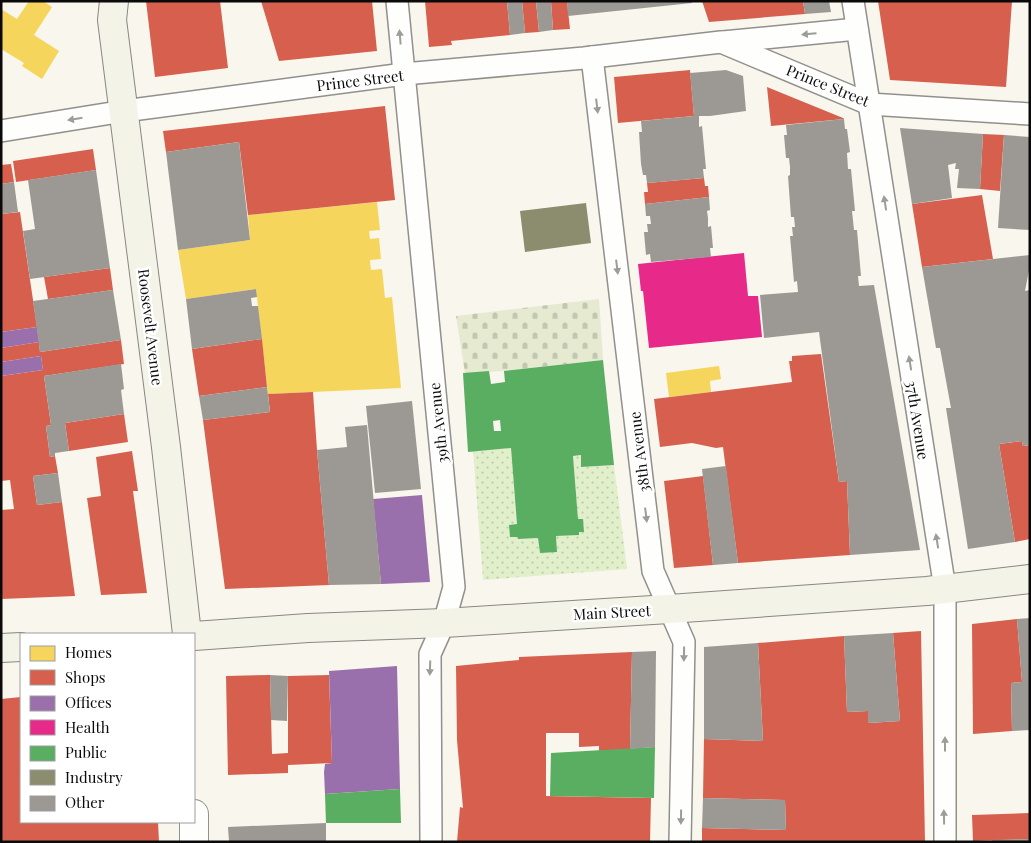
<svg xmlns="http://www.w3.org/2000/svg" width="1031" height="843" font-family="'Playfair Display',serif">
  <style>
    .grass { fill: url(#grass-dots) }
    .cemetery { fill: url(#cemetery-stones) }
    .homes { fill: #f6d55c }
    .shops { fill: #d6604d }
    .offices { fill: #9970ab }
    .health { fill: #e7298a }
    .public { fill: #5aae61; fill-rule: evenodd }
    .industry { fill: #8c8c6e }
    .building { fill: #9c9894 }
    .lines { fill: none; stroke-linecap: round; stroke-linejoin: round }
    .minor-casing { stroke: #92908c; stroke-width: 24 }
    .tertiary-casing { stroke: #92908c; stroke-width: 30 }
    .secondary-casing { stroke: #888783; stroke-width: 30 }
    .minor { stroke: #fefefc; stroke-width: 21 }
    .tertiary { stroke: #fefefc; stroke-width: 28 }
    .secondary { stroke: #f4f3e7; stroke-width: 28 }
    .oneway { fill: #9c9c9b }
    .labels { text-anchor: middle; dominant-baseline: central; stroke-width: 5; stroke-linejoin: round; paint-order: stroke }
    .street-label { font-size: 15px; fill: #0a0a0a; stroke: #fff }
  </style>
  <defs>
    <pattern id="grass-dots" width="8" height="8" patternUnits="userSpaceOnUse" patternTransform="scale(1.25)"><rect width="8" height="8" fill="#e1f0cb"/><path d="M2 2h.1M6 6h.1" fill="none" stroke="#c0ccad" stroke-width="1.8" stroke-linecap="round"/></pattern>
    <pattern id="cemetery-stones" width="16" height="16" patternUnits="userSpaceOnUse" patternTransform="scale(1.25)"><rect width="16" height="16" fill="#e5ead0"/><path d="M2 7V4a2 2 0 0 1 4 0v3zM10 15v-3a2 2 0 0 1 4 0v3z" fill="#c3c7b1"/></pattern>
  </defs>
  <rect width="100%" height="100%" fill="#f9f6ed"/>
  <polygon class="grass" points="511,448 517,524 509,525 510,537 518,537 519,539 538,538 540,553 557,551 556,536 579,535 579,532 584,532 578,519 573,456 581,455 582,467 614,465 627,569 483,580 473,451"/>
  <polygon class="cemetery" points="599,299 603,360 504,371 465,373 456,316"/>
  <g class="homes">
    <polygon points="29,1 43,1 52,7 34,35 59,51 42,79 22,66 24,63 1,49 1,9 17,19"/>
    <polygon points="377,202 380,230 369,231 370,239 379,238 381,259 370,260 371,270 382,269 385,298 392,297 401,388 268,394 256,289 186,299 178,250 250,240 248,215"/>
    <polygon points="719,366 721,379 710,381 711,392 669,397 666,373"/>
  </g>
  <g class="shops">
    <polygon points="146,1 220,1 228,68 155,77"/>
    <polygon points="261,1 372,1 377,51 279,61"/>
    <polygon points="425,1 507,1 510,35 451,41 452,45 429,47"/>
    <polygon points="522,1 536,1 539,32 525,33"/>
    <polygon points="551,1 567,1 570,29 553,30"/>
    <polygon points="702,1 803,1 805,14 709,22"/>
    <polygon points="878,1 1012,1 1006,87 890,80"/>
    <polygon points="690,70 694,116 618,123 614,77"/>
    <polygon points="767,87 843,118 844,119 771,126"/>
    <polygon points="385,106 395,200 248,215 239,142 166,152 163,131"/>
    <polygon points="983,134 1004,135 1000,191 980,189"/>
    <polygon points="93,149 96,170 16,182 13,161"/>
    <polygon points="11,164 14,182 1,184 1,165"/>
    <polygon points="704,178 705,186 708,186 709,197 645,204 644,192 648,192 647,183"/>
    <polygon points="982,195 993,259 922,267 912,204"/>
    <polygon points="20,212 37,327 1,332 1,214"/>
    <polygon points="110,268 113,290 48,299 44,277"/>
    <polygon points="262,339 267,387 199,396 192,349"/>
    <polygon points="121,340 124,364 44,376 51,425 46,426 50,457 55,456 58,473 33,476 37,505 62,502 75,596 1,599 1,510 14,509 10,480 1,481 1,376 43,370 41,356 1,362 1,348 39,342 40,352"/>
    <polygon points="821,354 839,482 847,481 850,555 738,563 723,447 716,448 692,443 660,447 654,399 792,382 789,361 792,361 792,356"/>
    <polygon points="313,392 317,450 329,585 225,589 203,420 270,412 268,394"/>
    <polygon points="124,414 128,442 69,451 65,423"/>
    <polygon points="1022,441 1023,446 1030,445 1030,539 1015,542 999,444"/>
    <polygon points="132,451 138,491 133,491 147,593 101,595 87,498 101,496 96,457"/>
    <polygon points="703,476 713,565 674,568 664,481"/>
    <polygon points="1017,619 1022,682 1011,683 1012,731 973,734 972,624"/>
    <polygon points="921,631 925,842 702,842 702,828 786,830 785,800 703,798 704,739 763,741 758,643 844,636 847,712 868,711 868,723 900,721 893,633"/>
    <polygon points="632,652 630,749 599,751 599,746 579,747 579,733 546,733 546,796 651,798 650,842 457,842 460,807 463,808 457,740 456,666 519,660 519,657"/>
    <polygon points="270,675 272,754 288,753 288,676 329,675 332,763 288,765 288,773 228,775 226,676"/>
    <polygon points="21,697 21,822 158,822 159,842 1,842 1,699"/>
    <polygon points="1030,813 1030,839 973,841 972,815"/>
  </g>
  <g class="offices">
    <polygon points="37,327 39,342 1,348 1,332"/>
    <polygon points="41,356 43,370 1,376 1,362"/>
    <polygon points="422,495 430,582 381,584 373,499"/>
    <polygon points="397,666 400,789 325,794 324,772 325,764 332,763 329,671"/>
  </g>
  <polygon class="health" points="744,253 748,296 758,296 762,337 649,348 643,291 641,291 638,264"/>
  <g class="public">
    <path d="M603,360L614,465L581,467V455L573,456L578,519H583L584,532H579V535L556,536L557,552L540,553L538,538L518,539V537H510L509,525L517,524L511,448L468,452L463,373L489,371L491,384L505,382L504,371ZM500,420L501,431H494L493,421Z"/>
    <polygon points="655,747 654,798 550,796 551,753"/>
    <polygon points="400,789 401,823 326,823 325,794"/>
  </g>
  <polygon class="industry" points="586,203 591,243 525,252 520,211"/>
  <g class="building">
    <polygon points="507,1 522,1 525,33 510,35"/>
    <polygon points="536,1 551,1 553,30 539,32"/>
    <polygon points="567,1 692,1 692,3 568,16"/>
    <polygon points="803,1 829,1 831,12 805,14"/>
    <polygon points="726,70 743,76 746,111 710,116 699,116 699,127 702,126 705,158 706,169 703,169 704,178 647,183 646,175 643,175 641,164 639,132 642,132 641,121 694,116 690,73"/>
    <polygon points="844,119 845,129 847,129 850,152 847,153 848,169 851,169 855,211 852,211 854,230 857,230 861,276 858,276 859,286 874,285 920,550 850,555 847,481 839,482 819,332 764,338 760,295 798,292 797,281 794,282 790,236 793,236 792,227 795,227 794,217 791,217 788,176 790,175 790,167 789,158 786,158 784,135 787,135 786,125"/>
    <polygon points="900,128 983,134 980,189 957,188 959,169 955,169 956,163 948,165 952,198 912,204"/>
    <polygon points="1004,135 1030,137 1030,230 998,228"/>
    <polygon points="239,142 250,240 178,250 166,152"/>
    <polygon points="96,170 110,268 30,279 23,231 35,229 28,180"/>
    <polygon points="14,182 18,212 1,214 1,184"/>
    <polygon points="709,197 710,210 707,211 708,218 708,227 711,226 713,248 710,248 711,257 651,262 650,254 646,255 644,232 648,232 647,224 651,224 650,216 646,216 645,204"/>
    <polygon points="1030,255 1030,265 1025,291 1030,290 1030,445 1023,446 1022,441 999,444 1015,542 968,549 946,408 951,408 940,348 936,348 922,267"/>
    <polygon points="256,289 257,297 251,298 252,306 258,306 262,339 192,349 186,299"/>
    <polygon points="113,290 121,340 40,352 33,301"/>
    <polygon points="121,364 124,389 121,390 124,414 65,423 69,451 55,453 55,456 50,457 46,426 51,425 44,376"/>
    <polygon points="267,387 270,412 203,420 199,396"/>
    <polygon points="412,401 421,489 375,493 366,406"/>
    <polygon points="367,425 381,584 329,585 317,450 347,447 345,427"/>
    <polygon points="726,466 738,563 713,565 702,469"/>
    <polygon points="58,473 62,502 37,505 33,476"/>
    <polygon points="1030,618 1030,730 1012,731 1011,683 1022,682 1017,619"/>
    <polygon points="893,633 900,721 868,723 868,711 847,712 844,636"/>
    <polygon points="758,643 763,741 704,739 704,647"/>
    <polygon points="656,651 655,747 630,749 632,652"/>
    <polygon points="270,675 288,676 287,721 271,720"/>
    <polygon points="703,798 785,800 786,830 702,828"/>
    <polygon points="326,823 326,842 229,842 228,827"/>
    <polygon points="1030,839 1030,842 992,842 992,840"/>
  </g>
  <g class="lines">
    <g class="minor-casing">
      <g id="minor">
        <polyline points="397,1 454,587 444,623 430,654 431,842"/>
        <polyline points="853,1 945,589 945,842"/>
        <polyline points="723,42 857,29"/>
        <polyline points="592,57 653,571 684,642 680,842"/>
        <polyline points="1,131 124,111 404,74 584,58 721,42 869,104 1030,114"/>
      </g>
    </g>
    <g class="tertiary-casing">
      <polyline id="tertiary" points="194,814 194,842"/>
    </g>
    <g class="secondary-casing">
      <g id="secondary">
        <polyline points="114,1 112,20 166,447 187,634"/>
        <polyline points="194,636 308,628 444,623 669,609 927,591 1030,579"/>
        <polyline points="1,648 21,647"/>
      </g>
    </g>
    <use href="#minor" class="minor"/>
    <use href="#tertiary" class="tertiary"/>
    <use href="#secondary" class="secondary"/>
  </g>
  <defs><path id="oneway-solid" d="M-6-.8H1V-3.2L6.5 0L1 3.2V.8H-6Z" transform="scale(1.25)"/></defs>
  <g class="oneway">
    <use href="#oneway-solid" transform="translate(809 34) rotate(175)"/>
    <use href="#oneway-solid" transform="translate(400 37) rotate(-95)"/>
    <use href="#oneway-solid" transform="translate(597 106) rotate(83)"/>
    <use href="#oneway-solid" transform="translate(75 119) rotate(171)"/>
    <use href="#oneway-solid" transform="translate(885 203) rotate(-99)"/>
    <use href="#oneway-solid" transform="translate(617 267) rotate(83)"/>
    <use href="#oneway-solid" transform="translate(910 363) rotate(-99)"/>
    <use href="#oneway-solid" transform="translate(646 515) rotate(83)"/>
    <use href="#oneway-solid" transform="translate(937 541) rotate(-99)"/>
    <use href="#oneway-solid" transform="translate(684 654) rotate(91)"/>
    <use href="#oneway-solid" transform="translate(430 668) rotate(92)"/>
    <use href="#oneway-solid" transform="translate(945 744) rotate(-90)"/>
    <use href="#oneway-solid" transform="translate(681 817) rotate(91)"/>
    <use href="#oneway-solid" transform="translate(944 817) rotate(-91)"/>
  </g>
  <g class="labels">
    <g class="street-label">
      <text transform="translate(360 80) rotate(-7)">Prince Street</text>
      <text transform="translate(828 85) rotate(22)">Prince Street</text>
      <text transform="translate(151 327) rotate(83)">Roosevelt Avenue</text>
      <text transform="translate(918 420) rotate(81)">37th Avenue</text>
      <text transform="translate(438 423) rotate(-96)">39th Avenue</text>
      <text transform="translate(639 452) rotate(-97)">38th Avenue</text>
      <text transform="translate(612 612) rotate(-3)">Main Street</text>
    </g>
  </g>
  <rect width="1031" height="843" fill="none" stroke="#0a0a0a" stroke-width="5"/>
  <rect x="20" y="633" width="175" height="190" fill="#ffffff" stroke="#9d9d9d"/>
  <rect x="30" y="646" width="25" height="15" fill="#f6d55c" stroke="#9d9d9d"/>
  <text x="65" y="658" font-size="15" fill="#0a0a0a">Homes</text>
  <rect x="30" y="670" width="25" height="15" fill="#d6604d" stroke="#9d9d9d"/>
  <text x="65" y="683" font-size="15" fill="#0a0a0a">Shops</text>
  <rect x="30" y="696" width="25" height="15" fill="#9970ab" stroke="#9d9d9d"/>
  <text x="65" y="708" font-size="15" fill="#0a0a0a">Offices</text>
  <rect x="30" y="720" width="25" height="15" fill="#e7298a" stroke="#9d9d9d"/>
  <text x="65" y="733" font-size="15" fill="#0a0a0a">Health</text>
  <rect x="30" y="746" width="25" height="15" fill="#5aae61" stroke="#9d9d9d"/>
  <text x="65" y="758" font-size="15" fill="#0a0a0a">Public</text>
  <rect x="30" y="770" width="25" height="15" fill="#8c8c6e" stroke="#9d9d9d"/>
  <text x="65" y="783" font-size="15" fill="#0a0a0a">Industry</text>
  <rect x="30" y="796" width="25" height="15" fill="#9c9894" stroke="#9d9d9d"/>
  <text x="65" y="808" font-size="15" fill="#0a0a0a">Other</text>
</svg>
